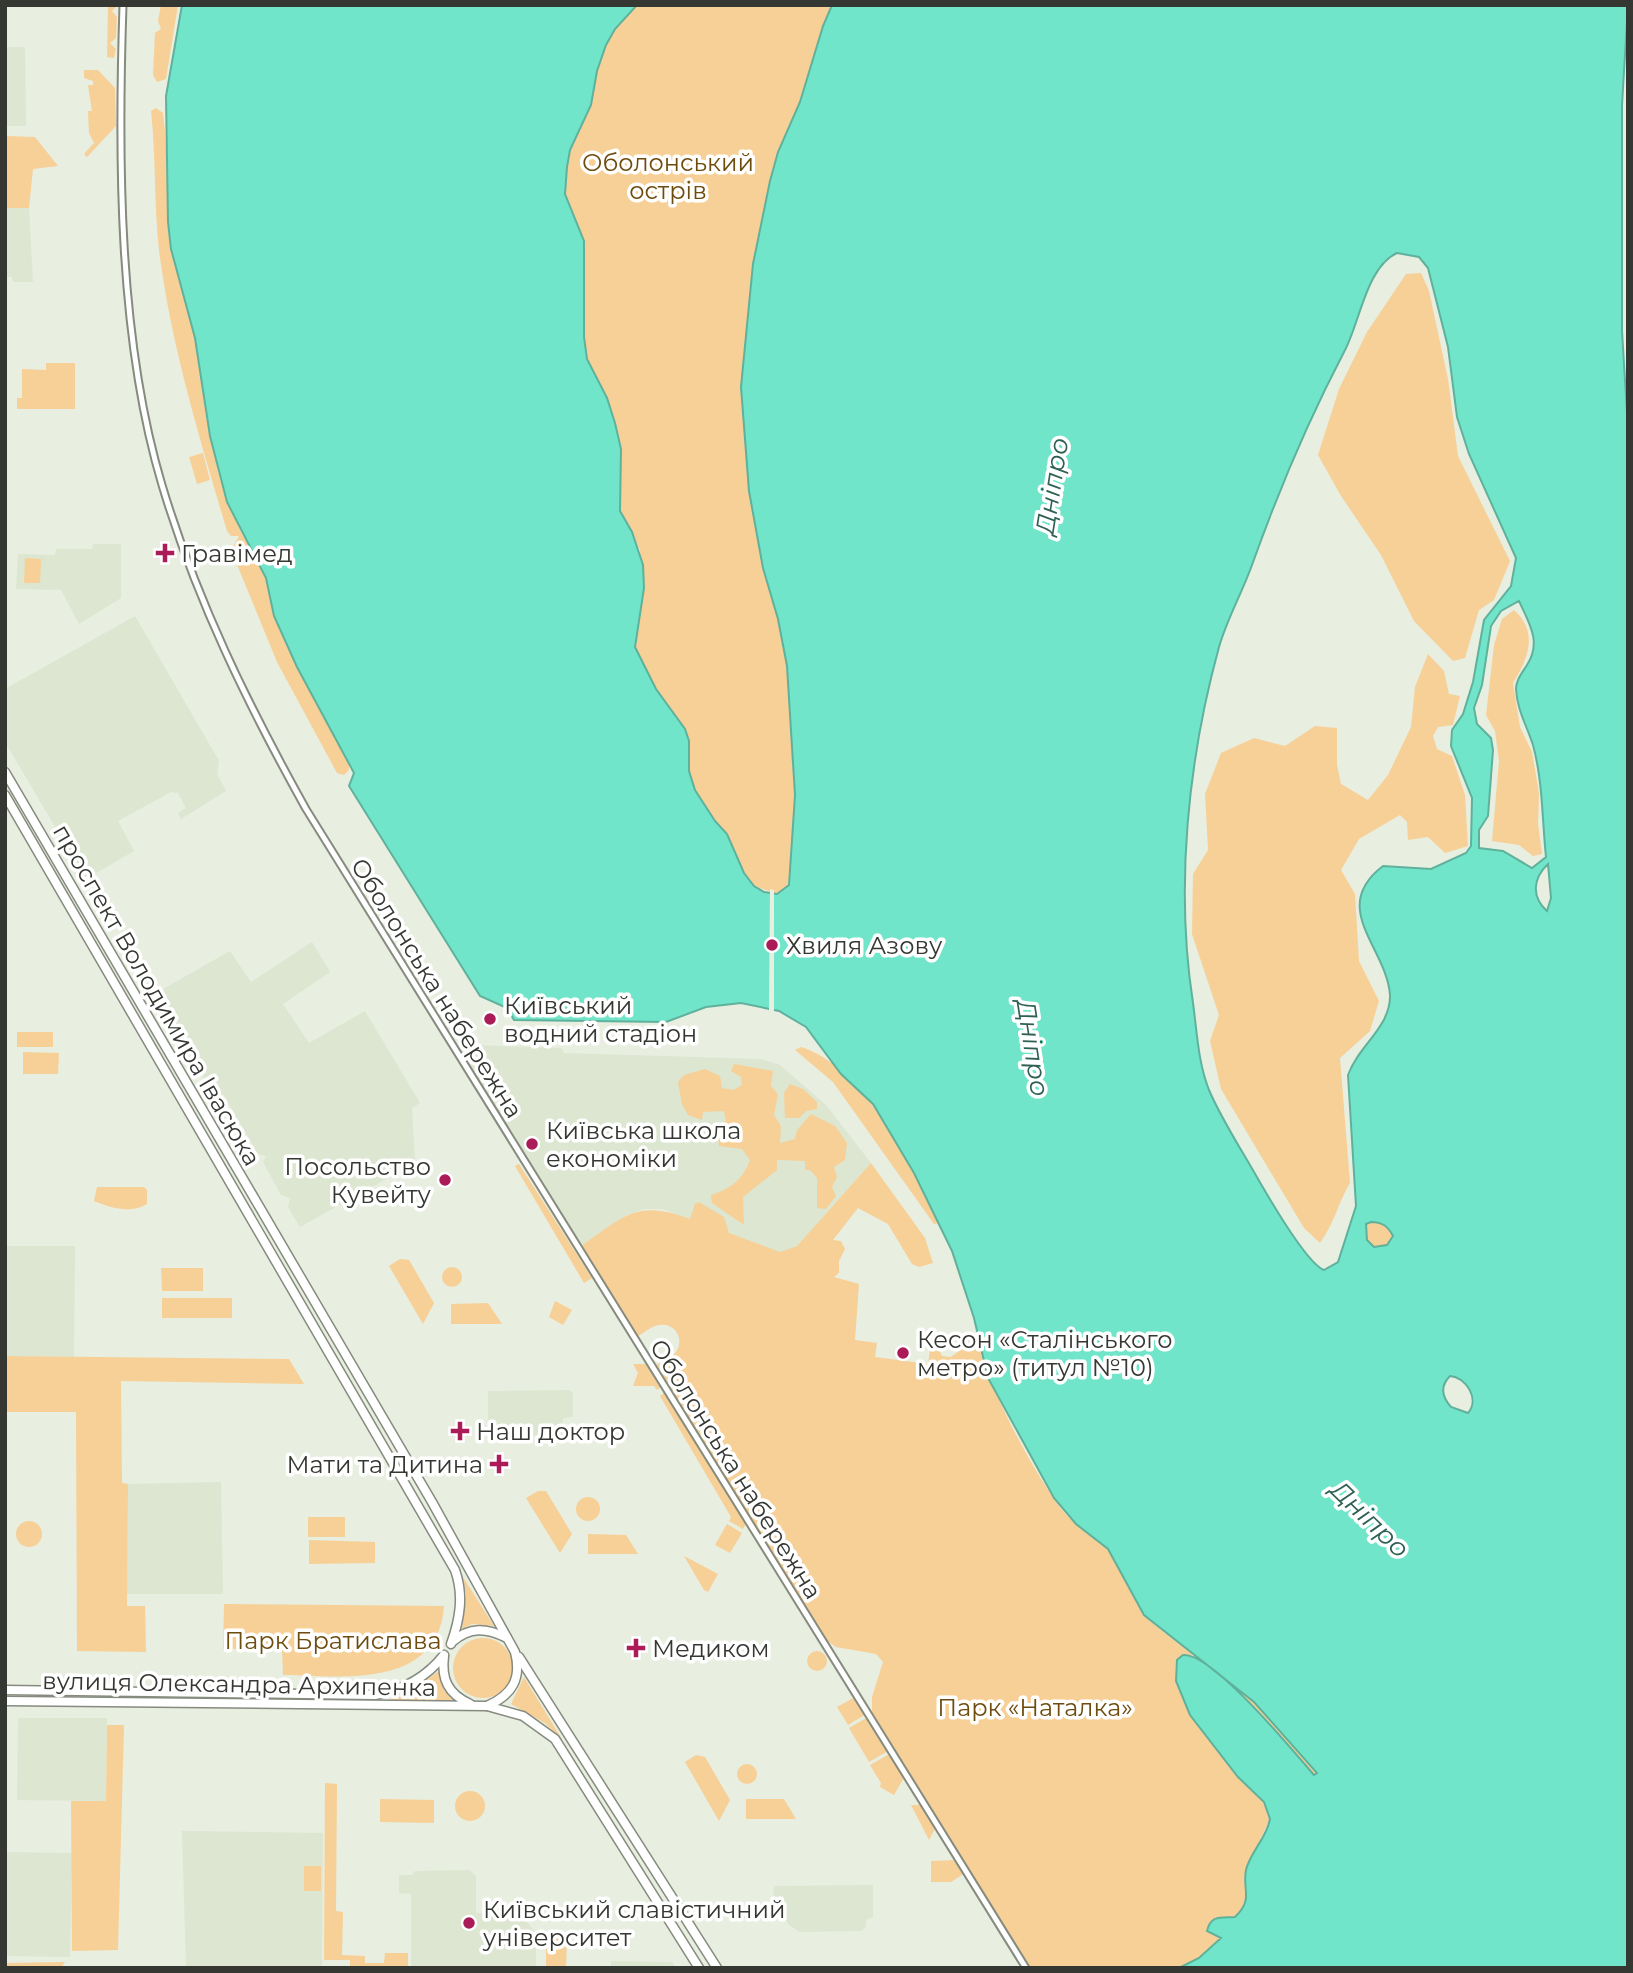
<svg xmlns="http://www.w3.org/2000/svg" width="1633" height="1973" font-family="Montserrat,sans-serif">
  <style>
    .built { fill: #dce6d0 }
    .green { fill: #f7d097 }
    .water { fill: #71e5ca; stroke: #5fb19c; stroke-width: 2; fill-rule: evenodd }
    .pier { fill: #e8eee0 }
    .lines { fill: none; stroke-linecap: round; stroke-linejoin: round }
    .street-casing { stroke: #858b7e; stroke-width: 9 }
    .secondary-casing { stroke: #858b7e; stroke-width: 11 }
    .street { stroke: #fff; stroke-width: 5 }
    .secondary { stroke: #fff; stroke-width: 8 }
    .poi-dot { fill: #aa1b58; stroke: #fff; stroke-width: 2.5 }
    .labels { text-anchor: middle; dominant-baseline: central; stroke-width: 7; stroke-linejoin: round; paint-order: stroke }
    .park-label { font-size: 24px; fill: #6e4c0e; stroke: #fff }
    .poi-label { font-size: 24px; fill: #353732; stroke: #fff; text-anchor: start }
    .street-label { font-size: 24px; fill: #353732; stroke: #fff }
    .water-label { font-size: 26px; font-style: italic; fill: #2f6054; stroke: #fff }
  </style>
  <rect width="100%" height="100%" fill="#e8eee0"/>
  <g class="built">
    <polygon points="5,47 25,47 26,126 5,126"/>
    <polygon points="5,208 29,208 33,282 13,282 12,277 5,277"/>
    <polygon points="93,544 121,544 121,598 79,624 61,590 16,589 18,554 55,555 56,549 92,549"/>
    <polygon points="135,616 219,761 217,774 226,791 181,819 178,813 186,808 178,793 171,792 118,821 134,851 86,879 5,742 5,689"/>
    <polygon points="312,942 330,972 283,1004 309,1043 365,1011 420,1103 412,1108 415,1163 300,1227 288,1207 290,1198 281,1195 263,1162 266,1156 258,1154 223,1094 216,1099 156,993 230,951 251,982"/>
    <polygon points="474,1045 561,1048 564,1053 761,1059 780,1065 826,1105 871,1163 797,1246 780,1252 662,1209 644,1209 627,1215 581,1246 470,1070"/>
    <polygon points="5,1246 75,1246 74,1357 5,1356"/>
    <polygon points="569,1390 573,1393 573,1417 563,1418 563,1436 493,1435 488,1426 488,1391"/>
    <polygon points="221,1482 223,1594 127,1594 128,1484"/>
    <polygon points="18,1718 107,1718 106,1801 17,1800"/>
    <polygon points="182,1831 323,1833 322,1968 186,1968"/>
    <polygon points="5,1852 72,1853 70,1957 5,1956"/>
    <polygon points="469,1870 476,1876 476,1913 519,1913 536,1933 536,1968 411,1968 411,1894 399,1893 399,1875 412,1875 415,1871"/>
    <polygon points="873,1885 873,1917 866,1920 866,1926 862,1931 800,1932 789,1925 773,1901 774,1886"/>
    <polygon points="611,1961 672,1962 676,1968 611,1968"/>
  </g>
  <g class="green">
    <polygon points="108,5 118,5 112,11 117,17 116,38 110,43 116,49 114,58 107,57"/>
    <polygon points="161,5 178,5 166,79 157,82 153,75 155,33 161,29 158,21"/>
    <polygon points="637,5 832,5 823,26 800,102 770,181 753,264 741,387 749,491 763,568 778,619 787,666 795,795 789,885 777,894 754,886 744,873 727,834 715,821 695,790 689,771 689,741 685,729 656,689 635,647 640,550 620,511 621,449 615,423 607,398 587,359 584,337 584,241 565,194 567,167 570,150 591,105 597,71 606,45 615,29"/>
    <polygon points="84,70 98,70 115,88 116,126 87,157 84,154 94,143 89,133 88,111 92,111 88,85 93,85 93,81 84,78"/>
    <path d="M156,108L163,113L165,131L171,249L195,338L206,416L220,479L241,532L266,578L274,616L286,645L349,764V770L344,775L337,773L277,662L231,550L239,536H231L227,531C200,439 171,346 159,250C154,204 156,157 151,111Z"/>
    <polygon points="5,136 35,137 58,166 33,169 29,208 5,208"/>
    <polygon points="1421,273 1429,291 1448,379 1458,456 1510,561 1494,600 1479,610 1465,658 1453,661 1414,621 1381,555 1341,496 1318,455 1339,389 1367,332 1406,274"/>
    <polygon points="46,363 75,363 75,409 17,409 17,398 22,398 22,369 46,370"/>
    <polygon points="203,453 210,480 197,484 189,457"/>
    <polygon points="25,558 41,559 40,583 24,583"/>
    <path d="M1514,610C1539,632 1528,659 1513,683L1520,727L1532,752L1539,793L1538,824L1542,854L1533,856L1519,845L1492,841L1499,761L1495,731L1486,715L1488,698L1494,645L1502,619Z"/>
    <path d="M1428,654L1444,671L1449,694L1460,696L1453,725L1438,727L1433,736L1437,749L1452,756L1465,795L1468,846L1445,853L1428,837L1408,840L1407,822L1400,815L1359,839L1341,870L1355,894L1359,961L1379,1001L1370,1031L1340,1058L1350,1183C1337,1205 1336,1220 1320,1243L1304,1228L1221,1089L1210,1041L1219,1015L1192,934L1193,874L1208,850L1205,794L1221,753L1254,738L1285,746L1315,726L1337,728V765L1341,784L1368,800L1388,775L1411,727L1415,687Z"/>
    <rect x="17" y="1032" width="36" height="15"/>
    <path d="M801,1047C866,1067 909,1165 940,1223L934,1224L833,1082L795,1050Z"/>
    <polygon points="23,1052 59,1053 58,1074 23,1074"/>
    <path d="M734,1064L773,1071L771,1086L778,1094L774,1115L781,1126L780,1143L795,1139L797,1130L811,1114L835,1126L847,1143L845,1160L834,1167L837,1177L832,1187L836,1196L826,1209L817,1208V1178L810,1170H805V1161L777,1160V1170L743,1197L744,1225L712,1203L711,1195C730,1189 743,1180 750,1160L742,1149L719,1146L717,1127L726,1121L724,1111L703,1112L702,1120L688,1115L682,1104L678,1082L684,1075L705,1069L720,1076L722,1088L733,1090L742,1085L741,1077L731,1071Z"/>
    <polygon points="790,1084 803,1089 817,1102 817,1109 806,1111 799,1118 785,1118 784,1093"/>
    <path d="M871,1163L925,1238L933,1263L919,1267L912,1264L888,1224L858,1208L833,1240L841,1241L845,1249L839,1261V1273L834,1277L859,1284L855,1340L877,1343L875,1357L928,1364L930,1350L937,1345L942,1356L951,1357L979,1336C983,1380 1035,1476 1064,1512C1076,1527 1097,1533 1108,1550C1125,1575 1133,1604 1156,1626L1254,1702L1287,1720L1317,1773L1314,1775C1274,1729 1241,1692 1192,1655L1177,1660L1176,1681L1190,1715L1237,1777L1264,1802L1270,1819L1246,1869L1248,1893L1239,1914L1233,1918L1215,1917L1213,1934L1221,1937L1199,1958L1179,1968H1030L872,1717V1697L883,1662L876,1654L836,1647L823,1638L711,1460L657,1365C663,1361 672,1358 676,1352C685,1339 675,1322 659,1325C652,1326 645,1332 638,1336L581,1246C625,1216 636,1199 690,1219L695,1204L699,1202L724,1217L729,1233L780,1252L797,1246Z"/>
    <polygon points="519,1164 592,1278 584,1283 515,1166"/>
    <path d="M97,1187H144L147,1190V1204C131,1214 110,1208 94,1201Z"/>
    <path d="M1371,1221C1382,1222 1388,1226 1393,1236L1387,1245L1374,1247L1367,1240L1366,1225Z"/>
    <polygon points="400,1259 409,1260 434,1303 423,1324 389,1266"/>
    <circle cx="452" cy="1277" r="10"/>
    <polygon points="161,1268 203,1268 203,1291 162,1291"/>
    <rect x="162" y="1298" width="70" height="20"/>
    <polygon points="555,1301 572,1310 563,1325 549,1317"/>
    <polygon points="488,1303 502,1324 451,1324 451,1304"/>
    <polygon points="5,1356 289,1359 304,1384 121,1381 122,1483 128,1484 127,1606 145,1606 146,1652 77,1651 76,1412 5,1412"/>
    <polygon points="633,1364 647,1364 661,1387 657,1390 654,1386 633,1386 638,1373"/>
    <polygon points="665,1392 746,1524 743,1529 729,1521 731,1517 660,1396"/>
    <polygon points="538,1491 546,1491 572,1534 560,1553 526,1498"/>
    <circle cx="588" cy="1509" r="12"/>
    <rect x="308" y="1517" width="37" height="20"/>
    <circle cx="29" cy="1534" r="13"/>
    <polygon points="727,1524 742,1533 730,1553 715,1545"/>
    <polygon points="588,1534 626,1535 638,1554 588,1554"/>
    <polygon points="309,1540 375,1542 375,1563 309,1564"/>
    <polygon points="684,1556 718,1574 708,1592 704,1590"/>
    <polygon points="463,1577 494,1626 472,1624 462,1629 466,1595"/>
    <path d="M224,1604L444,1606C438,1690 341,1676 283,1675L282,1650L223,1649Z"/>
    <circle cx="483" cy="1668" r="30"/>
    <circle cx="817" cy="1661" r="10"/>
    <polygon points="439,1671 444,1690 454,1702 389,1700 411,1691"/>
    <polygon points="524,1677 563,1741 545,1723 511,1704"/>
    <polygon points="855,1697 866,1714 848,1725 837,1707"/>
    <polygon points="868,1717 888,1751 869,1762 849,1728"/>
    <polygon points="107,1725 124,1725 118,1950 72,1951 71,1801 106,1801"/>
    <polygon points="891,1753 905,1776 894,1795 880,1787 881,1783 870,1765"/>
    <polygon points="696,1755 705,1757 730,1800 719,1821 685,1762"/>
    <circle cx="747" cy="1774" r="10"/>
    <polygon points="325,1783 337,1784 336,1911 343,1912 342,1955 365,1956 365,1963 384,1963 385,1953 408,1953 408,1968 350,1968 350,1960 324,1960"/>
    <circle cx="470" cy="1806" r="15"/>
    <polygon points="380,1799 434,1800 434,1823 380,1822"/>
    <polygon points="746,1799 784,1799 796,1819 746,1819"/>
    <polygon points="911,1805 923,1805 936,1827 929,1840"/>
    <polygon points="957,1860 965,1873 951,1882 931,1882 931,1861"/>
    <rect x="304" y="1866" width="17" height="25"/>
    <polygon points="546,1935 567,1936 566,1968 546,1968"/>
    <polygon points="65,1962 61,1968 5,1968 5,1963"/>
  </g>
  <path class="water" d="M182,5H637L615,29L606,45L597,71L591,105L570,150L567,167L565,194L584,241V337L587,359L607,398L615,423L621,449L620,511L632,532L643,565L644,588L635,647L656,689L685,729L689,741V771L695,790L715,821L727,834L744,873L754,886L764,892L777,894L789,885L795,795L787,666L778,619L763,568L749,491L741,387L753,264L770,181L778,152L800,102L823,26L832,5H1628L1622,105V331L1628,429V1968H1179L1199,1958L1221,1938L1207,1931C1211,1914 1222,1918 1235,1917C1254,1899 1242,1890 1246,1870C1250,1852 1267,1838 1270,1819L1264,1802L1238,1777L1190,1715L1176,1681L1177,1660L1183,1655C1211,1651 1294,1752 1314,1775L1317,1773L1254,1702L1144,1615L1108,1549L1076,1524L1054,1498L988,1378L974,1318L952,1251L914,1173L873,1104L841,1074L806,1027L779,1011L741,1003L706,1007L666,1022L514,1020L507,1008L480,996L349,786L354,773L297,667L274,616L266,578L227,502L210,436L195,338L171,249L168,222L166,96ZM1397,253L1419,257L1428,268L1448,347L1457,417L1469,454L1516,558L1511,586L1484,620L1473,682L1463,714L1452,730L1451,746L1472,798L1471,846L1466,853L1431,869L1383,866C1328,908 1387,948 1390,995C1391,1027 1358,1046 1348,1075L1356,1206L1338,1262L1324,1270C1306,1263 1266,1193 1254,1172C1239,1146 1221,1118 1209,1090C1198,1062 1197,1032 1193,1003C1175,887 1188,760 1219,647C1227,619 1242,593 1252,565C1278,492 1308,421 1344,352C1360,323 1366,267 1397,253ZM1519,601C1529,623 1542,642 1527,665C1522,673 1516,680 1516,689C1517,710 1527,726 1533,745C1543,782 1542,819 1546,857L1532,868L1503,851L1479,848V830L1488,816L1493,750L1491,738L1477,724L1474,708L1482,685L1491,626L1501,611ZM1548,864L1551,898L1547,911C1531,897 1533,878 1548,864ZM1371,1222C1382,1222 1388,1226 1393,1236L1387,1245L1374,1247L1367,1240L1366,1224ZM1450,1376C1466,1377 1480,1399 1468,1413L1451,1407C1442,1397 1440,1386 1450,1376Z"/>
  <polygon class="pier" points="770,889 774,890 774,1013 769,1011"/>
  <g class="lines">
    <g class="street-casing">
      <path id="street" d="M123,5C118,157 118,338 162,485C196,599 248,705 306,809L1026,1968"/>
    </g>
    <g class="secondary-casing">
      <g id="secondary">
        <path d="M5,772L432,1502L515,1652C522,1679 512,1695 487,1706L5,1701"/>
        <path d="M5,795L455,1570C464,1595 460,1619 451,1644"/>
        <path d="M452,1642C470,1626 487,1628 507,1638"/>
        <path d="M444,1656C441,1679 448,1694 470,1704"/>
        <polyline points="519,1657 717,1968"/>
        <path d="M5,1690L375,1695C404,1690 426,1678 444,1655"/>
        <polyline points="487,1706 523,1716 555,1739 699,1968"/>
      </g>
    </g>
    <use href="#street" class="street"/>
    <use href="#secondary" class="secondary"/>
  </g>
  <g class="poi-dot">
    <path d="M161.5 542.5h7v7h7v7h-7v7h-7v-7h-7v-7h7z"/>
    <circle cx="772" cy="945" r="7"/>
    <circle cx="490" cy="1019" r="7"/>
    <circle cx="532" cy="1144" r="7"/>
    <circle cx="445" cy="1180" r="7"/>
    <circle cx="903" cy="1353" r="7"/>
    <path d="M456.5 1420.5h7v7h7v7h-7v7h-7v-7h-7v-7h7z"/>
    <path d="M495.5 1453.5h7v7h7v7h-7v7h-7v-7h-7v-7h7z"/>
    <path d="M632.5 1637.5h7v7h7v7h-7v7h-7v-7h-7v-7h7z"/>
    <circle cx="469" cy="1923" r="7"/>
  </g>
  <g class="labels">
    <g class="park-label">
      <text x="668" y="162">Оболонський<tspan x="668" dy="28">острів</tspan></text>
      <text x="333" y="1640">Парк Братислава</text>
      <text x="1035" y="1707">Парк «Наталка»</text>
    </g>
    <g class="poi-label">
      <text x="181" y="553">Гравімед</text>
      <text x="786" y="945">Хвиля Азову</text>
      <text x="504" y="1005">Київський<tspan x="504" dy="28">водний стадіон</tspan></text>
      <text x="546" y="1130">Київська школа<tspan x="546" dy="28">економіки</tspan></text>
      <text x="431" y="1166" text-anchor="end">Посольство<tspan x="431" dy="28">Кувейту</tspan></text>
      <text x="917" y="1339">Кесон «Сталінського<tspan x="917" dy="28">метро» (титул №10)</tspan></text>
      <text x="476" y="1431">Наш доктор</text>
      <text x="483" y="1464" text-anchor="end">Мати та Дитина</text>
      <text x="652" y="1648">Медиком</text>
      <text x="483" y="1909">Київський славістичний<tspan x="483" dy="28">університет</tspan></text>
    </g>
    <g class="street-label">
      <text transform="translate(437 988) rotate(58)">Оболонська набережна</text>
      <text transform="translate(157 995) rotate(60)">проспект Володимира Івасюка</text>
      <text transform="translate(736 1469) rotate(58)">Оболонська набережна</text>
      <text transform="translate(239 1684) rotate(1)">вулиця Олександра Архипенка</text>
    </g>
    <g class="water-label">
      <text transform="translate(1052 486) rotate(-81)">Дніпро</text>
      <text transform="translate(1033 1048) rotate(81)">Дніпро</text>
      <text transform="translate(1370 1519) rotate(44)">Дніпро</text>
    </g>
  </g>
  <rect width="1633" height="1973" fill="none" stroke="#353732" stroke-width="14"/>
</svg>
